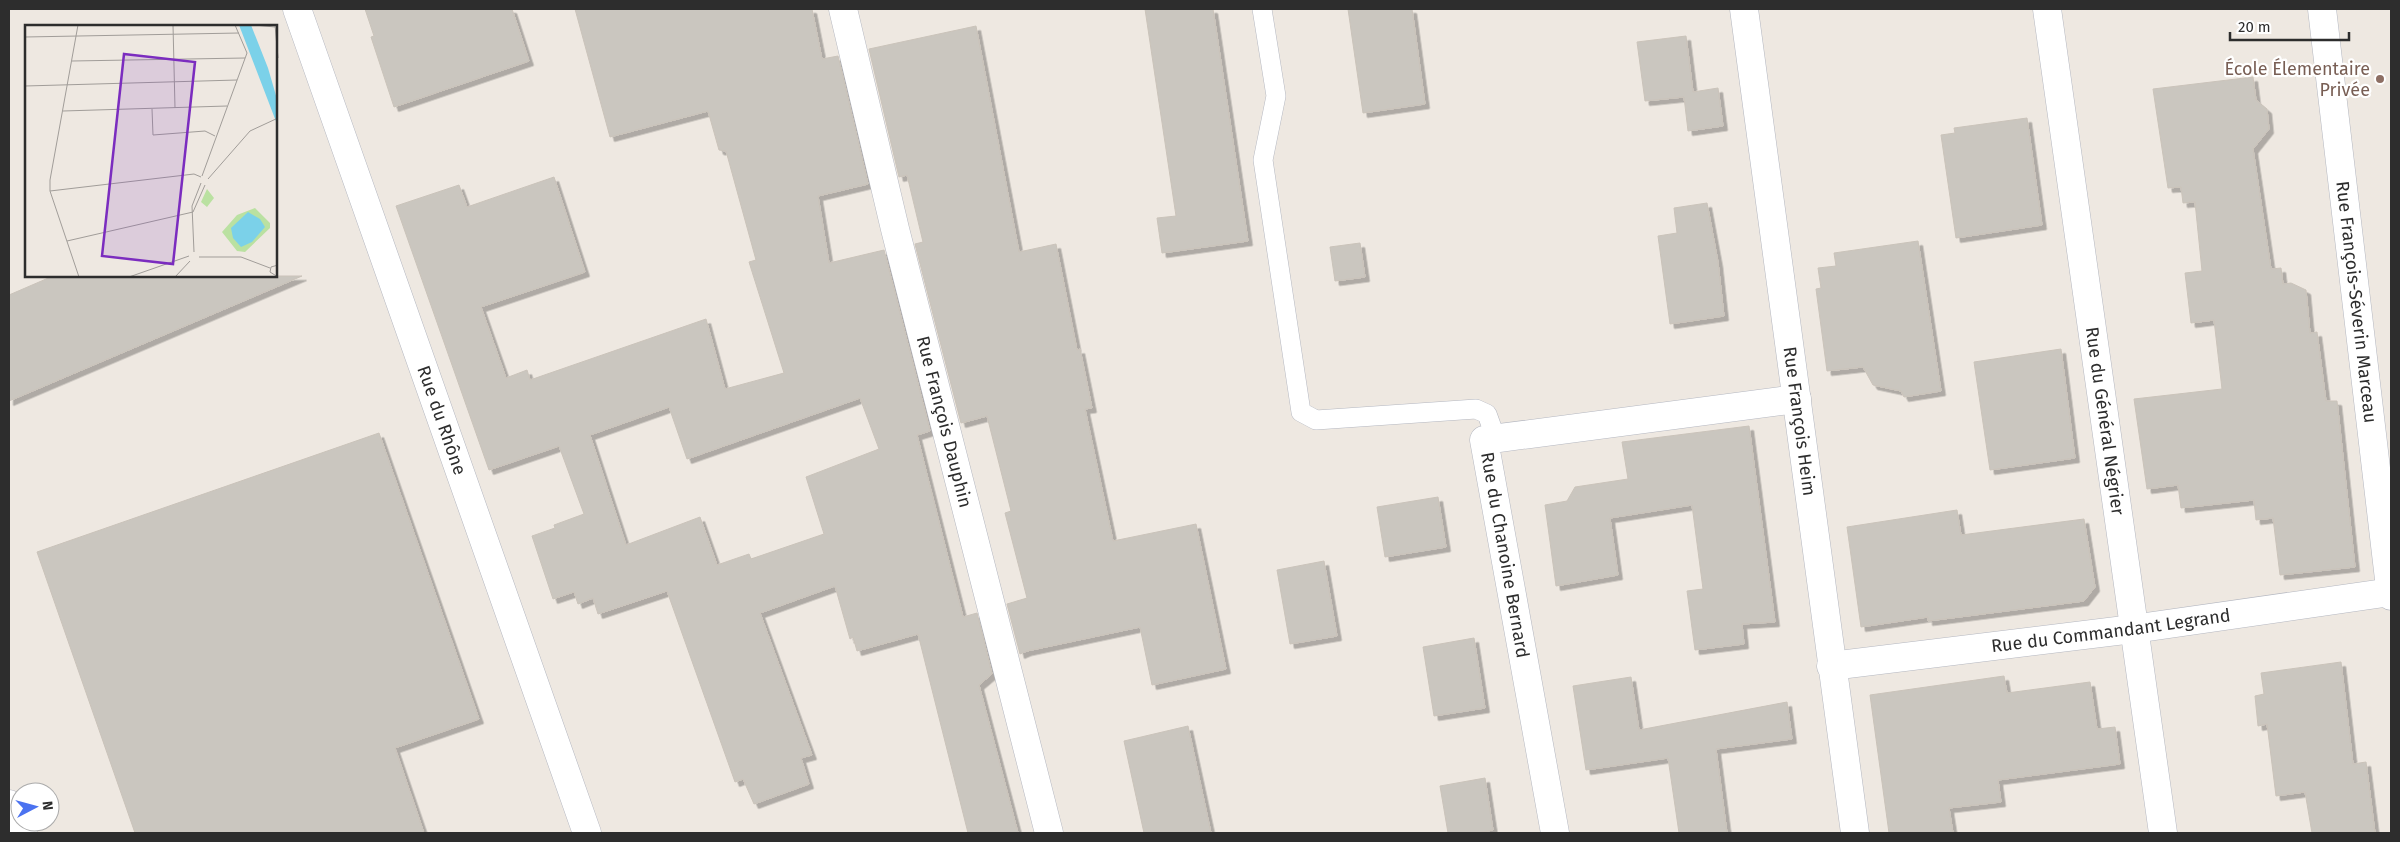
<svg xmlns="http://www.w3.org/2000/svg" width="2400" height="842" font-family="'Fira Sans',sans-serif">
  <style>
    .building { fill: #cac6bf; stroke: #cac3ba; fill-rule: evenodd; filter: url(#shadow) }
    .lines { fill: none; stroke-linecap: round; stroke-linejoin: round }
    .lane-casing { stroke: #b4b7c0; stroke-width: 20 }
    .street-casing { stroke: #b4b7c0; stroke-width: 29 }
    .lane { stroke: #fff; stroke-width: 19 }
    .street { stroke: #fff; stroke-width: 28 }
    .education-dot { fill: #8d6e63; stroke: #fff; stroke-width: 2 }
    .labels { text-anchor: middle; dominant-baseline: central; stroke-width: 4.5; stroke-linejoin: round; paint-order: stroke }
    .education-label { font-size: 18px; fill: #785e54; stroke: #fff; text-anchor: end }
    .street-label { font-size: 18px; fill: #2d2d2d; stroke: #fff }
    .inset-road { fill: none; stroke: #a19d99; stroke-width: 1 }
    .view { fill: #7b2cbf; fill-opacity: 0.15; stroke: #7b2cbf; stroke-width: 2.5 }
    .inset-edge { fill: none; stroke: #2d2d2d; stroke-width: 2.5 }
  </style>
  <defs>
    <filter id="shadow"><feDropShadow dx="4.5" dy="4.5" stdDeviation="0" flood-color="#0004"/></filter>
  </defs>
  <rect width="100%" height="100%" fill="#eee8e1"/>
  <g class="building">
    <polygon points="365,9 512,9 529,61 394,107 371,37 374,36"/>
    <path d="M575,9H812L822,59L838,56L868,184L818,196L829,263L884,250L930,431L917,435L963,617L977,613L992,674L979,685L1018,833H968L918,634L857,651L853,637L850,639L835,586L760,613L812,755L801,758L809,784L754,804L743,779L735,782L667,591L598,614L593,598L578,604L574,592L553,599L532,536L555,528L554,525L584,514L559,446L489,470L396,206L459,185L467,207L554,177L585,272L481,307L506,378L527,370L530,380L706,319L725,389L784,373L749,262L756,260L726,151L719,150L708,111L610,137ZM860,398L879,449L806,477L824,534L751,559L749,554L717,565L700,517L626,545L590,435L669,407L687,459Z"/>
    <polygon points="1145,9 1213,9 1248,241 1162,253 1157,218 1176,216"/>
    <polygon points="1348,9 1412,9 1425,104 1363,113"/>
    <polygon points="976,26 1019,252 1056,244 1077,350 1080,349 1092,408 1085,409 1113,541 1196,524 1226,669 1152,685 1140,627 1027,651 1020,654 1007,604 1027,598 1005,513 1011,511 987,416 961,423 915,244 923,242 907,175 899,177 869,49"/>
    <polygon points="1686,36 1693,92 1718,88 1723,126 1688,131 1684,97 1645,101 1637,42"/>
    <polygon points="2253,77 2256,100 2267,109 2269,129 2253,149 2271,269 2281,268 2283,284 2291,283 2306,290 2310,333 2317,332 2326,401 2337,401 2355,567 2280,575 2273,518 2256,520 2254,500 2181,508 2178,485 2147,489 2134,399 2222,389 2214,320 2191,323 2185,273 2202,271 2195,202 2183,203 2181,187 2168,188 2153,89"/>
    <polygon points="2027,118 2042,225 1956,238 1941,135 1955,133 1954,128"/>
    <polygon points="1707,203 1718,262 1724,316 1670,324 1658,236 1677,233 1674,208"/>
    <polygon points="1918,241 1941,391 1904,397 1901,391 1873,385 1863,367 1827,371 1816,289 1821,288 1818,268 1836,266 1834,253"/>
    <polygon points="1360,243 1365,277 1335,281 1330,247"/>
    <polygon points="53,276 302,276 9,401 9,295"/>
    <polygon points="2061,349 2075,458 1990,470 1974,362"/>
    <polygon points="1749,426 1775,622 1742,624 1744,644 1695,650 1687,591 1703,589 1692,505 1610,518 1618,575 1556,586 1545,505 1567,501 1575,487 1628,479 1622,442"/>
    <polygon points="379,433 479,719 395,748 424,833 135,833 37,552"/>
    <polygon points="1438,497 1446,547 1385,557 1377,507"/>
    <polygon points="1957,510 1961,535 2084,519 2095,587 2084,601 1928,621 1928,617 1861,627 1847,527"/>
    <polygon points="1324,561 1337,636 1290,644 1277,570"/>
    <polygon points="1474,638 1485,708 1434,716 1423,647"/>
    <polygon points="2341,662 2353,764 2366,762 2375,833 2312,833 2305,792 2276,796 2267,724 2258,726 2255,696 2264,694 2261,673"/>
    <polygon points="2004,676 2007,693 2090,682 2097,729 2115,727 2120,764 1998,780 2001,802 1949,808 1953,833 1889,833 1870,695"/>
    <polygon points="1631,677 1639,730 1787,702 1792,739 1716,749 1727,833 1679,833 1668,758 1586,770 1573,686"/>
    <polygon points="1188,726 1211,833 1144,833 1124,741"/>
    <polygon points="1485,778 1493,830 1477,833 1448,833 1440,786"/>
  </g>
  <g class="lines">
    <g class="lane-casing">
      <polyline id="lane" points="1262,9 1276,96 1263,160 1301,412 1316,420 1476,409 1487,414 1496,439"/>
    </g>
    <g class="street-casing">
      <g id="street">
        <path id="s1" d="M297,9L587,833"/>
        <path id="s2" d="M843,9L895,229L1049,833"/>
        <path id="s3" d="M1744,9L1855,833"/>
        <path id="s4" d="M2047,9L2163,833"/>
        <path id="s5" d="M2322,9L2391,596"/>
        <path id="s6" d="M1831,666L2133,629L2391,592"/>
        <polyline points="9,804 23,833"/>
        <polyline points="1555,833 1484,440 1797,399"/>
      </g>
    </g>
    <use href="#lane" class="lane"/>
    <use href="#street" class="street"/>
  </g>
  <circle class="education-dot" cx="2380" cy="79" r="5"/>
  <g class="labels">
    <g class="education-label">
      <text x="2370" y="69">École Élementaire<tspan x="2370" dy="21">Privée</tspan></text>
    </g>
    <g class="street-label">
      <text stroke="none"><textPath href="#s5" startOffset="295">Rue François-Séverin Marceau</textPath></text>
      <text stroke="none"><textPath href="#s1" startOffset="436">Rue du Rhône</textPath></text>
      <text stroke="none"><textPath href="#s2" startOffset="425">Rue François Dauphin</textPath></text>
      <text stroke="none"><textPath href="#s3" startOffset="416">Rue François Heim</textPath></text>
      <text stroke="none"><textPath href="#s4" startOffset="416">Rue du Général Négrier</textPath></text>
      <text transform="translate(1505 555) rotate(80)">Rue du Chanoine Bernard</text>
      <text stroke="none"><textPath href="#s6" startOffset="282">Rue du Commandant Legrand</textPath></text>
    </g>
  </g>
  <g transform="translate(25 25)">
    <rect width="252" height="252" fill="#eee8e1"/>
    <path d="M182,164L189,173L182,182L176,177ZM230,183L245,198V203L220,227L212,226L197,207L212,190Z" fill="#bae1a1"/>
    <path d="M214,0H226L243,43L252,74V99ZM223,187L235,194L240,202L227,217L216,222L208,213L206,203Z" fill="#7bd1e9"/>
    <path class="inset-road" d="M53,0L25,155V166L54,252M148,0L150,83M229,0L250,2M250,0L253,33M0,12L214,8M47,36L220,33M0,61L212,55M127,84L128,110L180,106L190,111M38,86L202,81M177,151L222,28L210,0M183,154L225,106L253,93M25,166L169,149L176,152M168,187L180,160M42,216L168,187M169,227L167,181L176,158M174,232H216L245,243M253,240L246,242L245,247L253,252M104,252L164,231M150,252L165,236"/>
    <path class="view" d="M99,29L170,37L148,239L77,231Z"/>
    <rect width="252" height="252" class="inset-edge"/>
  </g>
  <rect width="2400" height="842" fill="none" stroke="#2d2d2d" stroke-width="20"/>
  <g transform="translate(35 807) rotate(84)"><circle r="24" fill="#ffffff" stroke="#ababab"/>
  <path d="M0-4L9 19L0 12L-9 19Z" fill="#4b72f0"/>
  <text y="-8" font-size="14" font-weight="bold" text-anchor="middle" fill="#2d2d2d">N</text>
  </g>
  <path d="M2230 32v8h119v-8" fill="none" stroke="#2d2d2d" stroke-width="2.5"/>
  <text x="2238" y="32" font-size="15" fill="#2d2d2d" stroke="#ffffff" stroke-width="4" paint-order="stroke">20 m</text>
</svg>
